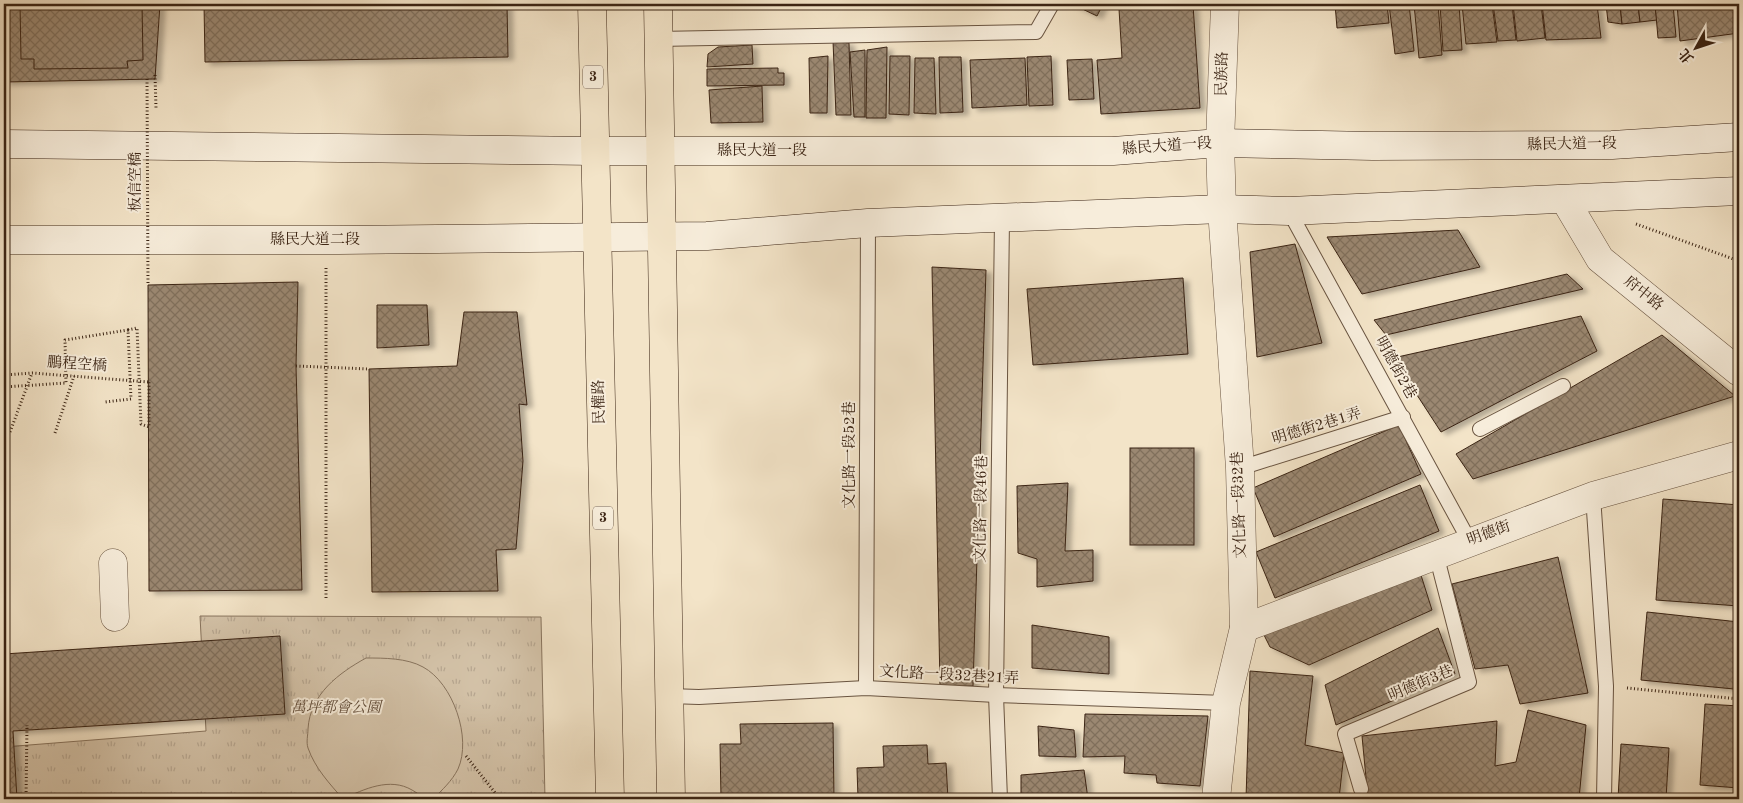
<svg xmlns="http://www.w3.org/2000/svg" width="1743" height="803" font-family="'Old Standard TT','Noto Serif TC',serif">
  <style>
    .grass { fill: url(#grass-tufts); stroke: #88745e }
    .garden { fill: #d4c3a9; stroke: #88745e }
    .building { fill: url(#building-cross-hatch); stroke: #3b2414; filter: url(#shadow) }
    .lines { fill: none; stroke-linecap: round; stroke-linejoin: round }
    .lane-casing { stroke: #695441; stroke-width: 16 }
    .street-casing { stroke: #695441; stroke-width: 29 }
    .secondary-casing { stroke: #3b2414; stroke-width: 29 }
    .primary-casing { stroke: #3b2414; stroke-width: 29 }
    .path { stroke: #3b2414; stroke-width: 3; stroke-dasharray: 1 2.5; stroke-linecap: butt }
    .lane { stroke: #f7eddb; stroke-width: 14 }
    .street { stroke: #f7eddb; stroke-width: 28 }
    .secondary { stroke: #f7eddb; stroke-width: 28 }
    .primary { stroke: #f3e4c8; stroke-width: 28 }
    .path-bridge { stroke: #3b2414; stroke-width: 3; stroke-dasharray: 1 2.5; stroke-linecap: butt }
    .labels { text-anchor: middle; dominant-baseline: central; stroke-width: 4; stroke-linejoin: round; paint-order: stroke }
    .shield { fill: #f7eddb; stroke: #736050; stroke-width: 1 }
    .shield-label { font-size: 14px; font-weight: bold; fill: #3b2414 }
    .street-label { font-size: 15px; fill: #3b2414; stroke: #f7eddb }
    .park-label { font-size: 15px; font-style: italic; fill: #614c39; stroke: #f7eddb }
  </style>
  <defs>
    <pattern id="grass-tufts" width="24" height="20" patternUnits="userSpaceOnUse" patternTransform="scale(1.25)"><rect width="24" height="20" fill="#d4c3a9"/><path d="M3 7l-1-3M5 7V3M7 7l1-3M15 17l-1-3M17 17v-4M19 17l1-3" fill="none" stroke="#b7a791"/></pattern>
    <pattern id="building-cross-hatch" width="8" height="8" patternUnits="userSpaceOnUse" patternTransform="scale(1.25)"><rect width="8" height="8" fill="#9b8872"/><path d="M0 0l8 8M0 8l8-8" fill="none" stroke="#806f5c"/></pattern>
    <filter id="shadow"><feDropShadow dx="5.5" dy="3" stdDeviation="2.5" flood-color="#0004"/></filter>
  </defs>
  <rect width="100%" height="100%" fill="#f3e4c8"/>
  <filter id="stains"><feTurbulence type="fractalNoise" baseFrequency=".004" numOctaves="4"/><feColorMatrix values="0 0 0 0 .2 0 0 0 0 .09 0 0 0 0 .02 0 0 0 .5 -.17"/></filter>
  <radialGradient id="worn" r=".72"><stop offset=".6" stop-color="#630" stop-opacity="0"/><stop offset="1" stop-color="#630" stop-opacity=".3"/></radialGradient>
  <polygon class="grass" points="200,616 541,617 545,799 4,799 4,747 206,731"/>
  <path class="garden" d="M366,658C384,658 407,658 423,667C453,683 472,738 458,769C452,781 442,790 433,799C423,799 421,795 412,790C390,777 364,789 343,799C329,783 315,768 308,748C306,742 308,735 308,729C310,694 339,673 366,658Z"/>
  <g class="building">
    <polygon points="4,4 160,4 155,79 4,82"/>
    <polygon points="20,4 142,4 143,60 127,61 128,68 34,69 34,59 21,59"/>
    <polygon points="204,4 507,4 508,57 205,62"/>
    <polygon points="1072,4 1103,4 1097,16"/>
    <polygon points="1335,4 1387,4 1389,23 1337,28"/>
    <polygon points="1389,4 1409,4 1414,51 1395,54"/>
    <polygon points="1414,4 1438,4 1442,55 1419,58"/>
    <polygon points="1440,4 1459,4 1462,50 1443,51"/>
    <polygon points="1462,4 1492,4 1497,42 1466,44"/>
    <polygon points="1493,4 1512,4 1516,40 1498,41"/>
    <polygon points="1513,4 1541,4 1545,38 1517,41"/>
    <polygon points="1542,4 1597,4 1601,38 1546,40"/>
    <polygon points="1606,4 1620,4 1622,24 1608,22"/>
    <polygon points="1620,4 1638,4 1640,22 1622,24"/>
    <polygon points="1638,4 1655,4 1657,20 1640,22"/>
    <polygon points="1655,4 1673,4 1676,37 1658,38"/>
    <polygon points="1677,4 1739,4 1739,33 1680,41"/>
    <polygon points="1193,5 1200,108 1101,114 1097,60 1122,58 1119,9"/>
    <polygon points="833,41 849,43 851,115 836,115"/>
    <polygon points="752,45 753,64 707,67 708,54 718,47"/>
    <polygon points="887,47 886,118 866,118 867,50"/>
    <polygon points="865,50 865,117 854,117 850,52"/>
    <polygon points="828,56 827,113 810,113 809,58"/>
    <polygon points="890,56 910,56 909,115 889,114"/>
    <polygon points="1051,56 1053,105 1029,106 1027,57"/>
    <polygon points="939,57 961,57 963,112 940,113"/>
    <polygon points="915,58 934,58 936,114 914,113"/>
    <polygon points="1025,58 1027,105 972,108 970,60"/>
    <polygon points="1092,59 1094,99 1069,100 1067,60"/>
    <polygon points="778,68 778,73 784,73 784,85 707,86 707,69"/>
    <polygon points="762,86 763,122 711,123 709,90"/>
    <polygon points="1458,230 1480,267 1362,294 1327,237"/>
    <polygon points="1295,244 1322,343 1257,357 1250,252"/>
    <polygon points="932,267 986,270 973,686 940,687"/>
    <polygon points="1567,274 1583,289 1386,335 1374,320"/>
    <polygon points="1183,278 1188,354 1033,365 1027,289"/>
    <polygon points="298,282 296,366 302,590 149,591 148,285"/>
    <polygon points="377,305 427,305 429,345 377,348"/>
    <polygon points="464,312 517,312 527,405 519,404 523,461 516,549 496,550 498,591 372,592 369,369 457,366"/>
    <polygon points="1581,316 1597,351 1441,432 1393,358"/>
    <polygon points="1662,335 1735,396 1473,479 1456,454"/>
    <polygon points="1399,425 1421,474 1274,537 1253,488"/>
    <rect x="1130" y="448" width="64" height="97"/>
    <polygon points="1068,483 1065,551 1093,550 1093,581 1037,587 1037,559 1018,553 1017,486"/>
    <polygon points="1420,485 1439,531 1275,598 1256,552"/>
    <polygon points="1663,499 1739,505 1739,606 1656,600"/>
    <polygon points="1558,557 1588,693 1520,704 1508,665 1475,669 1452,584"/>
    <polygon points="1420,572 1432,610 1309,665 1270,647 1262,631"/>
    <polygon points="1647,612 1739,622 1734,689 1641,680"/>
    <polygon points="1032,625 1109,637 1109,674 1032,668"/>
    <polygon points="1438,628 1455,674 1336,725 1325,685"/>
    <polygon points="280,636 285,714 13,731 17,799 4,799 4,654"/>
    <polygon points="1250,671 1313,676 1305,745 1344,753 1339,799 1246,799"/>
    <polygon points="1705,704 1739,706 1739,788 1700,785"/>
    <polygon points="1528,710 1586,725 1579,799 1368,799 1362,736 1497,721 1495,766 1516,762"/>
    <polygon points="1085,714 1208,716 1200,786 1157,783 1156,775 1124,773 1125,756 1083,757"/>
    <polygon points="833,723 834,799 721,799 720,744 741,744 740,724"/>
    <polygon points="1038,726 1074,730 1076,757 1039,756"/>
    <polygon points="1621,744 1669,748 1666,799 1618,799"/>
    <polygon points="927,745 928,764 946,763 948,799 858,799 857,768 884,767 883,746"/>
    <polygon points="1084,770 1088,799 1021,799 1021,775"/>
  </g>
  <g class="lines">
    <g class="lane-casing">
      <g id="lane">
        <polyline points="658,39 1036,32 1052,4"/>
        <polyline points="1289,211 1470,542"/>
        <polyline points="1480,429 1563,386"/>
        <polyline points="1240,468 1403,417"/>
        <polyline points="1593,496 1606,686 1604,799"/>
        <polyline points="866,688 868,223"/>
        <polyline points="669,696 699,697 866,688 996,695 1226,703"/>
        <polyline points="1361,789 1345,734 1469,682 1436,554"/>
        <polyline points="1000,799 996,695 1002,219"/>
      </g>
    </g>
    <g class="street-casing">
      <g id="street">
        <polyline points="1565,200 1600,259 1739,372"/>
        <polyline points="113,563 115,617"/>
        <polyline points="1244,628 1593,496 1739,455"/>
        <polyline points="1216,799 1226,703 1244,628 1240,468 1222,209 1220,143 1225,4"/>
      </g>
    </g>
    <g class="secondary-casing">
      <g id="secondary">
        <polyline points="4,144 595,151 1113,151 1220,143 1373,146 1612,145 1739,137"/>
        <polyline points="4,240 339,240 707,236 868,223 1222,209 1289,211 1739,191"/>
      </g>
    </g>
    <g class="primary-casing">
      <g id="primary">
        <polyline points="592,4 610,799"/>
        <polyline points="658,4 671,799"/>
      </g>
    </g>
    <g class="path">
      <polyline points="155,75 156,108"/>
      <polyline points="1636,224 1739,261"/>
      <polyline points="128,330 137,328 141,424 149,427 149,382"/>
      <polyline points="4,387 66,383 65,340 128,330 131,399 105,402"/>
      <polyline points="55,433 74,376"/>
      <polyline points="326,598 326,267"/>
      <polyline points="1627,688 1739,699"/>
      <polyline points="466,756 500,799"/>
      <polyline points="26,799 27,725"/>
    </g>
    <use href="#lane" class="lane"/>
    <use href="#street" class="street"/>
    <use href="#secondary" class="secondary"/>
    <use href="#primary" class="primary"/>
    <g class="path-bridge">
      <polyline points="147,79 148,285"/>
      <polyline points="296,366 369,369"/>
      <polyline points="4,375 32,373 149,382"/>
      <polyline points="10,432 32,373"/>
    </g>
  </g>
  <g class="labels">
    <g class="shield">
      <rect x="583" y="65.5" width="20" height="23" rx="4"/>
      <rect x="593" y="506.5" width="20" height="23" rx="4"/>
    </g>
    <g class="shield-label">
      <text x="593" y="77">3</text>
      <text x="603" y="518">3</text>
    </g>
    <g class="street-label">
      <text transform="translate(1223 74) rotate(-89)">民族路</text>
      <text transform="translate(1572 145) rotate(-1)">縣民大道一段</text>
      <text transform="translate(1167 147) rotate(-4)">縣民大道一段</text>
      <text x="762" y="151">縣民大道一段</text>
      <text transform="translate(136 182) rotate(-90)">板信空橋</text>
      <text x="315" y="240">縣民大道二段</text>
      <text transform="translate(1643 294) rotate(39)">府中路</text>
      <text transform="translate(77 365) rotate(4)">鵬程空橋</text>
      <text transform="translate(1395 368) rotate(61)">明德街2巷</text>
      <text transform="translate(600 402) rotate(-91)">民權路</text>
      <text transform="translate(1317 427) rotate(-17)">明德街2巷1弄</text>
      <text transform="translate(850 455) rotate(-90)">文化路一段52巷</text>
      <text transform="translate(1240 505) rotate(-92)">文化路一段32巷</text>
      <text transform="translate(982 509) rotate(-89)">文化路一段46巷</text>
      <text transform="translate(1489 534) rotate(-20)">明德街</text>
      <text transform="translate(949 676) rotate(3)">文化路一段32巷21弄</text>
      <text transform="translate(1421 684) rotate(-23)">明德街3巷</text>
    </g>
    <g class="park-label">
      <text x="336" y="708">萬坪都會公園</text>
    </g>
  </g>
  <rect width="1743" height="803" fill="none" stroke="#f3e4c8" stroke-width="20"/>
  <rect x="5" y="5" width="1733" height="793" fill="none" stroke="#3b2414" stroke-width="2.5"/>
  <rect x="10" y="10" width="1723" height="783" fill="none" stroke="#3b2414"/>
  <g transform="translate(1696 48) rotate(230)" stroke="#f7eddb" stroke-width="4" paint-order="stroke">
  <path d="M0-4L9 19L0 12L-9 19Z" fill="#3b2414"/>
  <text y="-8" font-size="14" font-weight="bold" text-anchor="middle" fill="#3b2414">北</text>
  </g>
  <rect width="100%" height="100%" filter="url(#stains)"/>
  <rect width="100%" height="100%" fill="url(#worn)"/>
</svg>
